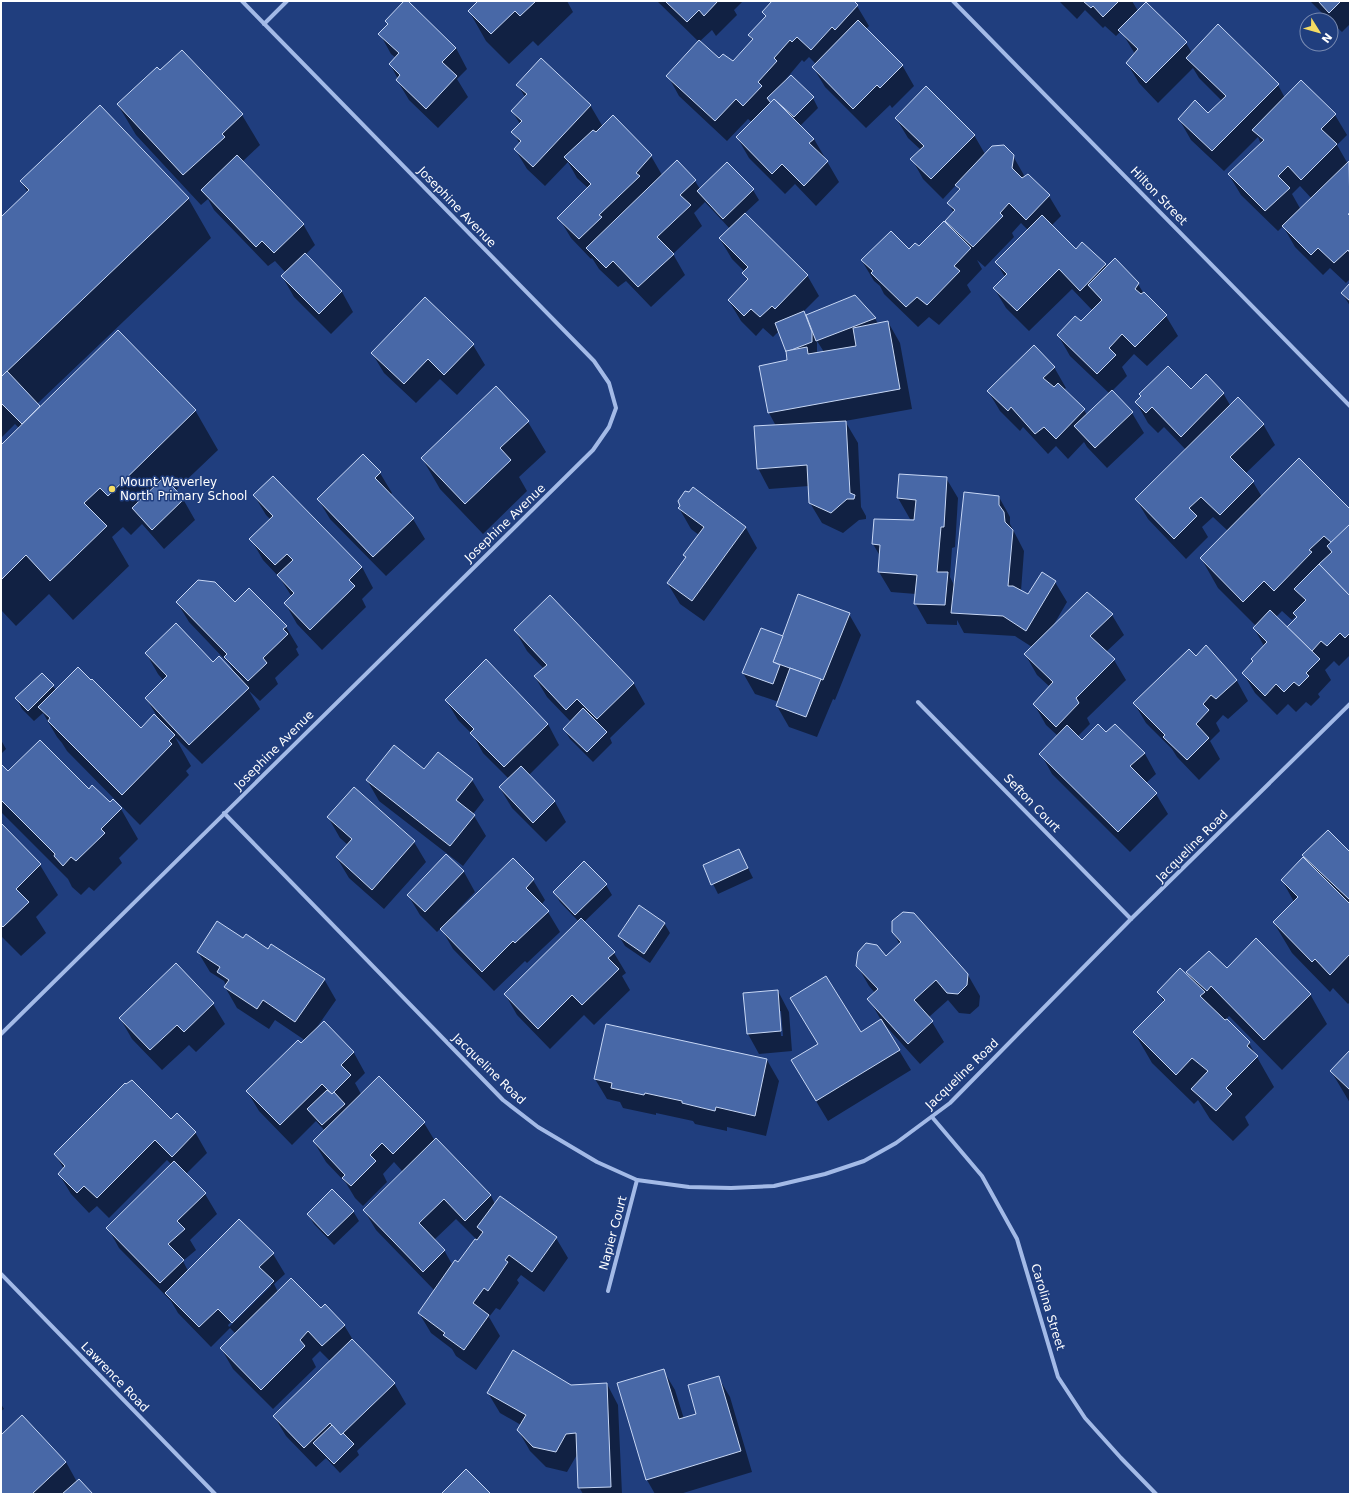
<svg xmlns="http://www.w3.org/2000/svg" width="1351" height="1495" font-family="'DejaVu Sans',sans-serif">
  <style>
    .shadow { fill: #0007; fill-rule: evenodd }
    .building { fill: #4868a7; stroke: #c7d7f5 }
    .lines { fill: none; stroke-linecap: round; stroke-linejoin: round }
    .minor { stroke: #a3bae7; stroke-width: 4 }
    .poi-dot { fill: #f5dc64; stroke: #203e7e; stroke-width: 1.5 }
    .labels { text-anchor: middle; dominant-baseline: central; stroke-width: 3; stroke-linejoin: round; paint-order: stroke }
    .street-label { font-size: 12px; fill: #fff; stroke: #203e7e }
    .poi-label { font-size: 12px; fill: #fff; stroke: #203e7e; text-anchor: start }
  </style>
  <rect width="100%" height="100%" fill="#203e7e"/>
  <g class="shadow">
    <polygon points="405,1 456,48 467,69 457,79 468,97 438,128 409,100 397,80 398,79 390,64 396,58 391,54 380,34 389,25"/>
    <polygon points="479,1 567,1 573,12 538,46 533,41 509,64 486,41 469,11"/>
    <polygon points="657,1 743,1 734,10 737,15 716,36 712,30 699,42 719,60 733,63 753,41 749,36 766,17 763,12 773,1 852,1 857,6 869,26 866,29 902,65 914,86 892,108 890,105 866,128 825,87 813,67 816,64 809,57 804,62 802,60 786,79 813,98 818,108 800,126 814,139 839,182 816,206 795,184 785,194 749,158 737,137 752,122 748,119 727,141 679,96 668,76 699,42"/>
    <path d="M1059,1H1132L1138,11L1186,43L1192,53L1278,85L1285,98L1335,115L1347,135L1337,145L1348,164H1350V279L1346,283L1330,268L1323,275L1295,247L1283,226L1278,231L1241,195L1229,175L1261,144L1258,137L1224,171L1191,140L1179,119L1208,114L1222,101L1199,78L1193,68L1158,103L1139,83L1127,63L1135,54L1121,31L1116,36L1105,26L1103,28L1085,10L1077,19ZM1300,186L1312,199L1301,210L1292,194Z"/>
    <polygon points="1310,1 1350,1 1350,24 1342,32 1331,22 1331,20 1329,20"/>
    <polygon points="182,51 242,115 260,145 242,162 303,224 315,245 305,255 342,292 353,312 331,334 294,297 282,276 286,273 275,261 268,266 214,210 208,199 201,205 136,135 118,105 160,72"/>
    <path d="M518,85L590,105L603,127L613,117L651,156L662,175L695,181L700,189L727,163L753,190L759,200L744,214L807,275L819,296L803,312L806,316L855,296L875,318L878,324L888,322L900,343L912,409L845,421L858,443L861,507L866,516V519L859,520L843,533L822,523L810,503L809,486L769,489L758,468L776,426L769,413L760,367L788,361L787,352L779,331L773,337L763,328L756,336L741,321L729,301L748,281L743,273L744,271L732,259L720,239L730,229L705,202L694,213L702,226L673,254L685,275L651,307L626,281L618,287L599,269L592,258L591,259L571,238L559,218L588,188L577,178L568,162L545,186L527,169L515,149L520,144L513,132L520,124L512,111L525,97ZM817,341L824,352L817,353Z"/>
    <polygon points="896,118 974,135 985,154 1013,156 1025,177 1049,196 1061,216 1051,226 1076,250 1105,265 1107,268 1138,284 1144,294 1166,316 1178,336 1147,366 1134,354 1122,367 1127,376 1112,391 1132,413 1144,433 1107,468 1087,447 1084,442 1068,459 1056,446 1048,454 1023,427 1020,431 1000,411 988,391 1054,367 1066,388 1063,390 1084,410 1087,415 1110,394 1070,356 1058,335 1081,322 1093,311 1072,289 1029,331 1006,308 994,288 1005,277 996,262 1028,230 1021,223 1012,233 1014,237 985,267 977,260 982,269 967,285 971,292 939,325 929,317 918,327 884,294 880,286 874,281 862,261 919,247 951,228 947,221 954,213 948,203 960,191 956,185 943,199 923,179 912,159 921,150 908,138"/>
    <polygon points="21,181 188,198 211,238 37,404 40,408 195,410 218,450 175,491 183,499 195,520 164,549 142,524 131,535 123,527 112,537 129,566 73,620 49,594 16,626 1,610 1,446 19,428 15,424 1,438 1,219 28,193"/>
    <polygon points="1350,285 1350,306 1342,293"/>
    <polygon points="473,345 485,365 457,395 440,379 416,403 384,373 372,353"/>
    <path d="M1191,390L1223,393L1230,405L1263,424L1275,445L1245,474L1253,482L1262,497L1350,511V655L1339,666L1334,661L1325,670L1331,680L1318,694L1320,697L1311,706L1306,702L1296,712L1288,704L1277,715L1255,693L1243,673L1254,662L1264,646L1254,628L1256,626L1218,588L1201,558L1228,531L1213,517L1202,527L1208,537L1186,559L1148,519L1136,499L1186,450L1164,427L1158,433L1148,423L1136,402ZM1282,611L1292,620L1296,616L1298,618L1287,628L1276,617Z"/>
    <polygon points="528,422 546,452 519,477 527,491 483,534 440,489 422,458"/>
    <polygon points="380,473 392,493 390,495 413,519 425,539 386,576 330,519 318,499"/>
    <polygon points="899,475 946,478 958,498 955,547 952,548 950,577 955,587 999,497 1010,517 1010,524 1024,551 1021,591 1028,595 1055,582 1067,602 1053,626 1087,593 1112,615 1124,635 1106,652 1114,660 1126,680 1087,718 1090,724 1077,737 1082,742 1106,733 1115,725 1145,754 1156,774 1146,783 1156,794 1168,814 1130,852 1052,774 1041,754 1058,736 1046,725 1034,704 1050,687 1037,675 1025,654 1032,647 1015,636 964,633 957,620 957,625 927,624 915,603 916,594 891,592 879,572 880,556 873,544 915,521 915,519 910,519 898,498"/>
    <polygon points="693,489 746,528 757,548 704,621 680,604 668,584 687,559 684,555 699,535 691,529 679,508"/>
    <polygon points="254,495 362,567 373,588 362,599 366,607 322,650 297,624 285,603 292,597 280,578 263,560 251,539 271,520 266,515"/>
    <polygon points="249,589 286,627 298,647 296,649 299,655 275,678 278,684 260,701 249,691 260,709 202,764 175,737 191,766 186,771 189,775 140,825 67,751 62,743 57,737 43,713 34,721 22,709 17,699 42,674 56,690 141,729 158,718 146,698 164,681 158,674 146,653 213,663 235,674 230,665 189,622 177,602 235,603"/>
    <polygon points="550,596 634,684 645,704 610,738 612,743 593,762 570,739 564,729 571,722 547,697 535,677 544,669 527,651 515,630"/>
    <polygon points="849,614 861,635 835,700 833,699 817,737 789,727 777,706 779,702 755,694 743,673 784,637"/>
    <polygon points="1206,647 1237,681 1248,701 1228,719 1223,715 1216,723 1220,731 1210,741 1220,759 1199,780 1177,757 1172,749 1146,723 1134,703 1196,657"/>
    <polygon points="446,700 548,724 559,745 529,775 555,802 566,822 546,842 512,808 500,788 509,779 483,753 473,735 458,720"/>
    <polygon points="1,740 6,749 1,754"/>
    <polygon points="1,765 8,772 89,791 121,809 138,839 119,858 122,863 94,891 89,887 81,895 72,887 68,879 1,812"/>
    <polygon points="424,770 472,780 484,800 473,814 486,836 463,866 379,801 367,780"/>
    <polygon points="328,817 414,842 426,862 384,909 349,878 337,858 348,845 340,838"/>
    <polygon points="1,825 40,865 58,895 36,917 46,933 21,956 1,936"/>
    <polygon points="739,850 753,878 718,894 704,866"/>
    <polygon points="1350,854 1350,1002 1348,1004 1333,988 1330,992 1292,953 1274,923 1294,902 1282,880 1308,863 1304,855"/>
    <polygon points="446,855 464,872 475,892 457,911 458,913 513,859 533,880 545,900 541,905 548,912 560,932 527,963 525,961 494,991 453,949 441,928 437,932 420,915 408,895"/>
    <polygon points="606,885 612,895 584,922 614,953 626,973 622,976 630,990 594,1025 584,1015 550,1049 517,1015 505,994 579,922 560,902 554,892"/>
    <polygon points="664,923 670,933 650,963 625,946 619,936"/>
    <polygon points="893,932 968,975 980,996 979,1006 970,1014 959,1013 948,1000 929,1017 944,1042 920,1064 884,1024 883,1024 911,1070 828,1121 804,1081 860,1033 881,1020 869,999 875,993 869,986 857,965 886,957 900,945"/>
    <path d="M244,940L268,950L324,979L336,1000L315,1030L324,1023L354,1053L365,1073L355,1083L361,1094L379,1077L424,1123L435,1141L436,1140L491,1196L495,1204L500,1197L556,1238L568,1258L544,1292L521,1275L517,1280L519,1283L500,1310L496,1308L489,1317L500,1336L476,1370L456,1356L452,1349L431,1333L419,1313L435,1291L376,1230L364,1210L403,1172L394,1162L383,1174L387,1182L363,1206L355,1198L346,1183L326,1162L314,1142L325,1131L316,1121L292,1145L259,1111L247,1091L306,1041L275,1020L269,1029L237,1008L225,987L226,985L224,981L210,972L198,952ZM456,1219L476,1239L458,1264L453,1266L444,1250L434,1240Z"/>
    <polygon points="1227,970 1310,994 1327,1024 1282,1070 1229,1016 1226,1020 1249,1043 1274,1087 1245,1117 1249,1125 1233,1141 1210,1119 1198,1100 1194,1104 1152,1063 1134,1032 1164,1002 1158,992 1191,979 1187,972"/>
    <path d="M778,991L789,1012L792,1051L759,1054L748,1034ZM779,1011H781L783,1036H781Z"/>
    <polygon points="213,1004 225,1024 196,1052 189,1045 162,1070 132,1039 120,1018"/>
    <polygon points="607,1025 767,1060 779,1081 766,1136 727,1127 727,1131 695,1124 693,1121 656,1113 656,1115 623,1108 620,1102 607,1099 595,1079"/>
    <polygon points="1350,1051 1350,1103 1331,1071"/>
    <path d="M171,1120L195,1132L207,1153L186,1174L205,1194L217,1214L190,1240L196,1250L183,1261L188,1271L273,1254L285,1274L274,1284L278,1292L321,1310L344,1325L353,1340L394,1383L406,1404L357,1451L359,1455L340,1473L326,1458L316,1467L286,1436L274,1416L330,1361L320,1351L312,1359L316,1367L273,1409L233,1369L221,1348L236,1334L230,1328L211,1347L178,1313L171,1301L119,1248L108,1228L172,1165L167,1160L109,1218L97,1206L89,1213L71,1194L59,1174L64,1169L55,1154ZM271,1283V1286L229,1327L228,1325Z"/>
    <polygon points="353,1211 359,1221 334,1245 314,1224 308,1214"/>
    <polygon points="663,1370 675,1390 684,1419 697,1415 718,1377 730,1397 752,1472 680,1494 655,1494 647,1480 618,1384"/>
    <polygon points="607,1384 618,1405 622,1494 583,1494 579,1487 578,1453 567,1472 546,1467 530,1451 518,1430 521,1425 500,1413 488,1393"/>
    <polygon points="1,1404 4,1409 1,1411"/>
    <polygon points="1,1436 66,1462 77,1482 92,1494 1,1494"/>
  </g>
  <g class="building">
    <polygon points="404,1 408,1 456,48 442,62 457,76 426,109 396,80 400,75 389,64 399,53 378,34 388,24 385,21"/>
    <polygon points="478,1 536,1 520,16 515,11 491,34 468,11"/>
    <polygon points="665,1 718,1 704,16 699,10 687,22"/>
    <polygon points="772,1 854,1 858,5 835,30 832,27 811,50 797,37 792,42 790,40 774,58 777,61 758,82 762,86 743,106 736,99 715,121 666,76 699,40 719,58 723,54 733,61 753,39 748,35 766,16 762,12"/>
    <polygon points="1083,1 1119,1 1103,17 1093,6 1091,8"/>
    <polygon points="1318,1 1341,1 1329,13"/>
    <polygon points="1146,2 1187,42 1146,83 1126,63 1138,49 1118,30"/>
    <polygon points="858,20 903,65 880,88 877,85 853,109 812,67"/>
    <polygon points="1218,24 1279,84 1212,151 1178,119 1195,100 1208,113 1226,96 1186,58"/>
    <polygon points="182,50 243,114 222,134 225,137 183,175 117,104 157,67 160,70"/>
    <polygon points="541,58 591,105 533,167 514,149 521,141 511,132 522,121 511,111 527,94 516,85"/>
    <polygon points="791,75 814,97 794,117 774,99 771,103 767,98"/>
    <polygon points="1301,80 1336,114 1321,129 1337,144 1301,180 1288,166 1278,176 1290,188 1265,211 1228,174 1264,140 1252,130"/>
    <polygon points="926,86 975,135 931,179 910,159 924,146 895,118"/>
    <polygon points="774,99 814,139 809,143 828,161 804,186 782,164 772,174 736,137"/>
    <polygon points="100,105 189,198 1,377 1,217 29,190 20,181"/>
    <polygon points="613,115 652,155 636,173 640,176 599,215 602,217 579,239 557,218 591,184 564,157 593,130 596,132"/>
    <polygon points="1004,145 1014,155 1012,168 1022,178 1028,174 1050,195 1026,220 1009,203 1000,213 1003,216 973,247 945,221 955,210 947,203 960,189 955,185 992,146"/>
    <polygon points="237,155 304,224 274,253 262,241 256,247 201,190"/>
    <polygon points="677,160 696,180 680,195 691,205 657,237 674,254 638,287 613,261 606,268 586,248"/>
    <polygon points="1349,161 1350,213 1348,214 1350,216 1350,253 1348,250 1334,263 1318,248 1311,255 1282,226"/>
    <polygon points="727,162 754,189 723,219 697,191"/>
    <polygon points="745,213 808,275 775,309 772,306 760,317 751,309 744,316 728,300 748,279 742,273 748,267 719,238"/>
    <polygon points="1042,215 1076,249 1082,242 1106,264 1080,291 1059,269 1017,311 993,288 1007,274 995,262"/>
    <polygon points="944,221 971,248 954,266 960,271 927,305 917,297 906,307 871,273 873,271 861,260 891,231 909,249 915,243 919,246"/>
    <polygon points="305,253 342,291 319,314 281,276"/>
    <polygon points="1115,258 1139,283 1135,289 1141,294 1144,292 1167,315 1135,347 1122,334 1109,348 1116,355 1097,374 1057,335 1075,316 1081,321 1102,300 1088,285"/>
    <polygon points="1350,283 1350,301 1341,293"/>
    <polygon points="855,295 876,318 816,341 806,315"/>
    <polygon points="425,297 474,344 444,375 428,359 404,384 371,353"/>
    <polygon points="804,311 812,332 812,342 786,352 775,323"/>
    <polygon points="888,321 900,389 768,413 759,366 787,360 786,351 807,347 808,354 856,346 853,328"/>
    <polygon points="118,330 196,410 108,496 100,488 84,503 107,526 50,581 26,555 1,580 1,445"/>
    <polygon points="1034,345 1055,367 1043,378 1054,387 1058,383 1085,409 1056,439 1044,427 1035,434 1011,407 1008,411 987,391"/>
    <polygon points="1168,366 1191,389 1206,374 1224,393 1181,437 1152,407 1146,413 1135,402 1141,396 1139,394"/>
    <polygon points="7,371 40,406 22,424 1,403 1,377"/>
    <polygon points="496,386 529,421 500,448 511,460 465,504 421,458"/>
    <polygon points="1112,390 1133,412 1095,448 1074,426"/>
    <polygon points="1238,397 1264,424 1230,457 1254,481 1220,515 1201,497 1189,508 1197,516 1174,539 1135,499"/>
    <polygon points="846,421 850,493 855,495 854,499 847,499 831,513 809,503 807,465 757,469 754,426"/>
    <polygon points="363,454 381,472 375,478 414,518 373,557 317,499"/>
    <polygon points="1299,458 1350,509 1350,524 1332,543 1324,536 1309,550 1312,552 1274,591 1264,581 1243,602 1200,558"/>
    <polygon points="899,474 947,477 944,527 941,527 937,572 948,572 945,605 914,604 917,575 878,572 880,545 872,544 874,519 914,520 916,500 897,498"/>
    <polygon points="273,476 362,567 349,580 355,586 310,630 284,603 294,593 277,575 293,560 287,554 275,565 249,539 273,516 253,495"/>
    <polygon points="164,477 184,499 152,530 132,508"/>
    <polygon points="693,487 746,527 692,601 667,583 686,557 683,555 704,527 678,508 680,506 678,501 685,491 689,492"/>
    <polygon points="964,492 999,496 999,505 1004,512 1005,522 1013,530 1008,586 1013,586 1028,594 1042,572 1056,581 1026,631 1003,616 951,613"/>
    <polygon points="1350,524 1350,596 1319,564 1332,552 1327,546"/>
    <polygon points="1319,564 1350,596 1350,633 1345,638 1340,633 1327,646 1321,641 1312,651 1287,627 1297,617 1293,613 1306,600 1294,589"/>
    <polygon points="198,580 215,582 235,602 249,588 287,626 283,629 288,634 263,658 267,663 248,681 224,657 227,654 176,602"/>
    <polygon points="1087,592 1113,614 1090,636 1115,659 1076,698 1079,703 1056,727 1033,704 1053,682 1024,654"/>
    <polygon points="798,594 850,613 823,680 773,662"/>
    <polygon points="550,595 634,683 597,719 577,699 566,710 534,676 547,665 514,630"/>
    <polygon points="1270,610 1320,659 1306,673 1309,676 1299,686 1294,682 1284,692 1276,684 1265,696 1242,673 1253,661 1251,659 1267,642 1253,628"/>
    <polygon points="176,623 213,662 219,656 249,688 189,745 145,698 167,676 145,653"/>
    <polygon points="761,628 783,636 773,662 780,665 773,684 742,673"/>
    <polygon points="1206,645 1237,680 1216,699 1211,695 1203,704 1209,710 1196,724 1209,738 1187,760 1163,737 1165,735 1133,703 1189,649 1196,656"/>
    <polygon points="486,659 548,724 504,767 470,733 474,729 445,700"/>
    <polygon points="78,667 91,680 92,679 141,728 154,714 175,735 169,741 172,744 122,795 48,721 50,718 38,707"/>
    <polygon points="790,668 821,679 806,717 776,706"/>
    <polygon points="42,673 54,685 28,711 15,698"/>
    <polygon points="583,708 607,732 587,752 563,729"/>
    <polygon points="1098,724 1106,732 1115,724 1145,753 1130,766 1157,793 1118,832 1039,754 1067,725 1082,740"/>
    <polygon points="40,740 89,789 92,785 110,802 113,799 122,808 101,829 105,833 76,861 71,857 63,866 54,856 55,854 1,800 1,764 8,771"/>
    <polygon points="394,745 424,769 438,752 473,779 456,800 475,815 450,846 366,780"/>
    <polygon points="521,766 555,801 533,823 499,787"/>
    <polygon points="354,787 415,841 372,890 336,857 352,839 327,817"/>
    <polygon points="1,823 41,864 16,889 29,902 3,927 1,925"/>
    <polygon points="1328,830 1350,852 1350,900 1302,855"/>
    <polygon points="739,849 748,868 711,885 703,865"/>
    <polygon points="446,854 464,871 425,912 407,895"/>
    <polygon points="1303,857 1350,904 1350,954 1330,975 1315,959 1312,962 1273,922 1298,897 1281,880"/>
    <polygon points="513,858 534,879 526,888 549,911 515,943 513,941 482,972 440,929"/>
    <polygon points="584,861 607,884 575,915 553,892"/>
    <polygon points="639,905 665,923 644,954 618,936"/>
    <polygon points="903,912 914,913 968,974 967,985 958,994 947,993 936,980 914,1000 933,1021 908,1044 867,999 878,989 856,966 858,952 866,943 877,945 886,956 901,942 892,932 892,921"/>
    <polygon points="581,918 615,952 608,958 619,969 582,1005 572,995 538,1029 504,994"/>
    <polygon points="217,921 243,938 246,934 268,949 271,944 325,979 295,1022 263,1000 257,1009 224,987 229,980 217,972 220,967 197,952"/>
    <polygon points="1256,938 1311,994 1264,1040 1211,986 1207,991 1186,972 1209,951 1227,968"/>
    <polygon points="176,963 214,1003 184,1032 177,1025 150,1050 119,1018"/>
    <polygon points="1180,968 1205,992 1200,996 1225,1020 1227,1019 1250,1042 1247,1046 1258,1056 1226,1088 1232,1094 1216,1111 1191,1089 1208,1071 1192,1058 1176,1075 1133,1032 1165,1000 1157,992"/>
    <polygon points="826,976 861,1032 881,1019 900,1050 816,1101 791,1060 818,1044 790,998"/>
    <polygon points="778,990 781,1031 747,1034 743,993"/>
    <polygon points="324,1021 354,1052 341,1065 351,1075 332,1094 322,1084 280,1125 246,1091 298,1040 301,1043"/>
    <polygon points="606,1024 767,1059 755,1116 716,1107 715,1111 682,1103 682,1101 645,1093 644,1095 611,1088 612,1083 594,1079"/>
    <polygon points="1350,1050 1350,1090 1330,1071"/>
    <polygon points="379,1076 425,1122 393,1154 382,1143 370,1155 376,1161 351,1186 342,1178 345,1175 313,1141"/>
    <polygon points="132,1080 171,1119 177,1113 196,1132 172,1157 155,1140 97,1198 84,1186 77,1193 58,1174 65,1166 54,1154 125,1083 126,1084"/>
    <polygon points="327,1090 332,1094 334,1092 345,1104 322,1125 307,1109"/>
    <polygon points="436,1138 491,1195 465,1221 444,1199 419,1223 445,1250 423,1272 363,1210"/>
    <polygon points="174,1161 206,1193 177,1221 185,1229 168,1244 184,1260 160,1283 106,1228"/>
    <polygon points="332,1189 354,1211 328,1236 307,1214"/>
    <polygon points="500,1196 557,1237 532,1272 509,1255 505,1260 508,1262 488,1291 484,1288 473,1303 489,1315 464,1350 443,1335 445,1333 418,1313 455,1260 458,1262 475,1239 477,1240 483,1232 477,1227"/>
    <polygon points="239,1219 274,1253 259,1267 274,1281 232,1323 218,1309 199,1327 165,1293"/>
    <polygon points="291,1278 321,1308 325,1304 345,1325 322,1346 308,1331 300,1340 305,1346 261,1390 220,1348"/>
    <polygon points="352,1339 395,1383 341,1435 330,1423 304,1448 273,1416"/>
    <polygon points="513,1350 571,1385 607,1383 611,1487 578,1488 576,1433 566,1434 556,1452 533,1447 517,1430 526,1415 487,1393"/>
    <polygon points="664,1369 679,1419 696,1414 688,1385 719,1376 741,1451 646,1480 617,1383"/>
    <polygon points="22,1415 66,1462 32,1494 1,1494 1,1435"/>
    <polygon points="332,1425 341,1435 343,1433 354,1444 334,1464 313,1443"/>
    <polygon points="466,1469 491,1494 441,1494"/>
    <polygon points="79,1479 93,1494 62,1494"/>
  </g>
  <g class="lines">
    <g class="minor">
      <polyline points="953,1 1350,406"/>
      <polyline points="264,24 287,1"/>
      <polyline points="918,702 1131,919"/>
      <polyline points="224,813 467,1063 503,1100 538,1127 597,1162 637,1180 689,1187 731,1188 774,1186 825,1174 864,1161 896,1143 950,1103 1131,919 1350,704"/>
      <polyline points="1,1034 593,450 609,427 616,408 609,383 594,361 242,1"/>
      <polyline points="932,1117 982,1176 1017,1239 1058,1377 1085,1418 1121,1458 1156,1494"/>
      <polyline points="1,1274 215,1494"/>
      <polyline points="608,1291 637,1180"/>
    </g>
  </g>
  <circle class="poi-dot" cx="112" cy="489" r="4"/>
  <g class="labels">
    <g class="street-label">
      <text transform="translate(1159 196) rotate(46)">Hilton Street</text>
      <text transform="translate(457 207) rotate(46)">Josephine Avenue</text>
      <text transform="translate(505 523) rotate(-44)">Josephine Avenue</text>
      <text transform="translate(274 750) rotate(-45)">Josephine Avenue</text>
      <text transform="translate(1032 803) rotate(46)">Sefton Court</text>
      <text transform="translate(1192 846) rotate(-45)">Jacqueline Road</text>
      <text transform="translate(489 1069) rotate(44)">Jacqueline Road</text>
      <text transform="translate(962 1074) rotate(-44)">Jacqueline Road</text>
      <text transform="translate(613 1233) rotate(-75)">Napier Court</text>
      <text transform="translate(1048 1307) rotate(73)">Carolina Street</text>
      <text transform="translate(115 1377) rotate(46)">Lawrence Road</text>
    </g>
    <g class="poi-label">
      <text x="120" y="482">Mount Waverley<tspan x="120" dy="14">North Primary School</tspan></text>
    </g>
  </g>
  <rect width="1351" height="1495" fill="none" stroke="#ffffff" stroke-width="4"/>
  <g transform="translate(1319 32) rotate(127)"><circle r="19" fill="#203e7e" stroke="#798bb2"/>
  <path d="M0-3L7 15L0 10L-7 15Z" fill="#f5dc64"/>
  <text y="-6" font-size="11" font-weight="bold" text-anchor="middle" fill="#ffffff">N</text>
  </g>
</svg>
